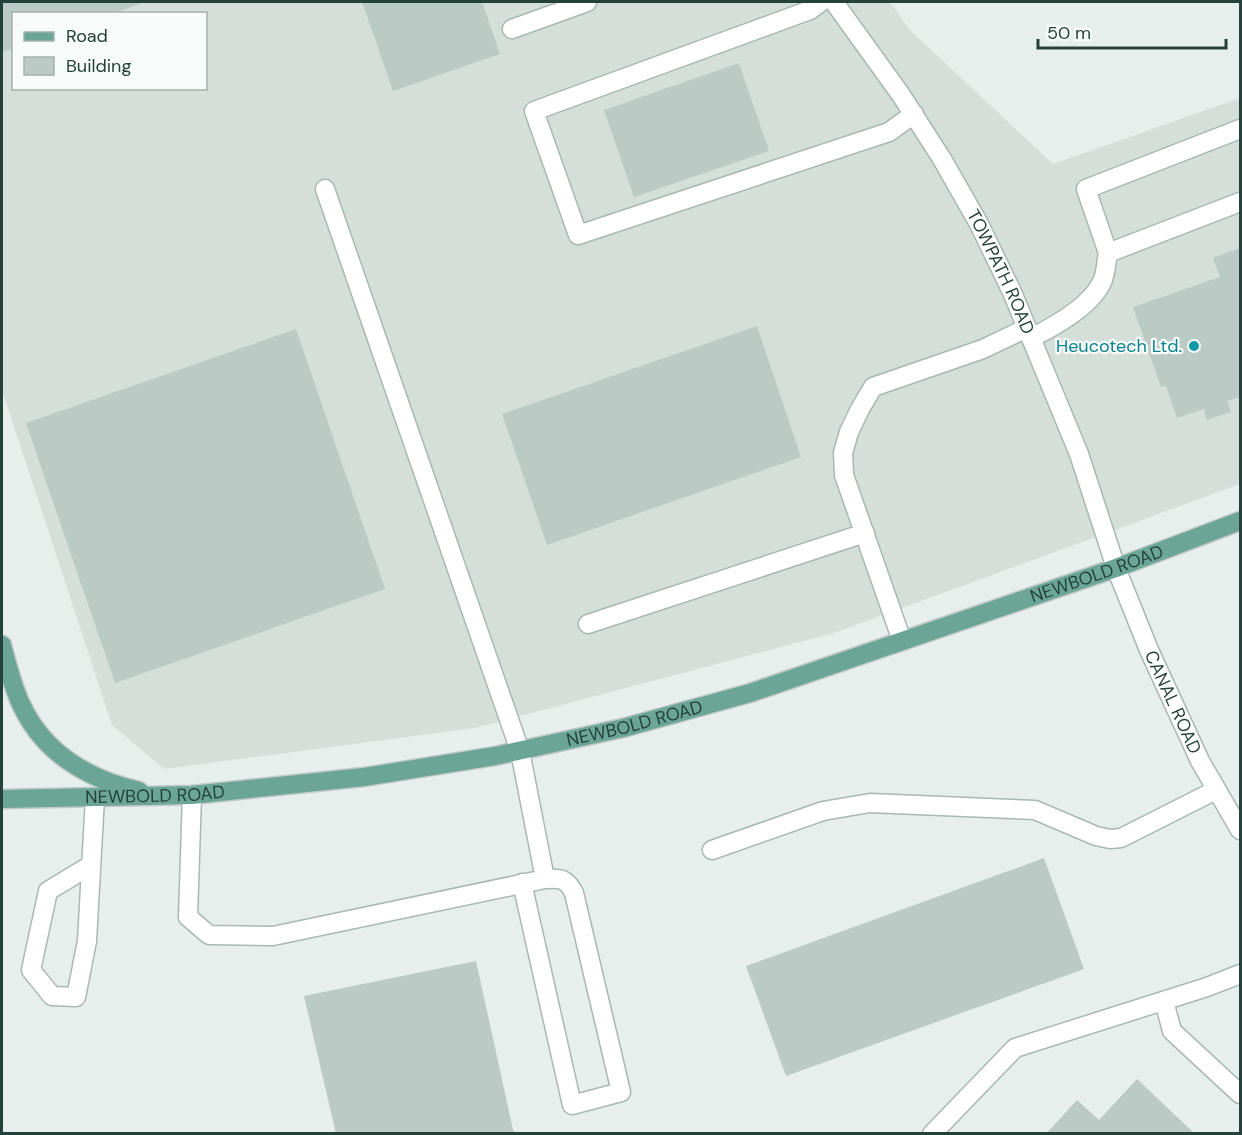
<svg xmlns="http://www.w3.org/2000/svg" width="1242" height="1135" font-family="'DM Sans',sans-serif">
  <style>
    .built { fill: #d4dfda; fill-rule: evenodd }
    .building { fill: #bbcac4 }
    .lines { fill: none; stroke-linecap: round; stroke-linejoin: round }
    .minor-casing { stroke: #a8b8b2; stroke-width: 21 }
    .major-casing { stroke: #c2cac8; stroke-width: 21 }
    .minor { stroke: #fff; stroke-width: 18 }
    .major { stroke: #6aa596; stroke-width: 18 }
    .culture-dot { fill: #0f9aa8; stroke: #f7fbf9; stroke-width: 2 }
    .labels { text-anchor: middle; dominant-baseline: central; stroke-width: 4.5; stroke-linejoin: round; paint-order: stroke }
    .street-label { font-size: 18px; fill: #24423a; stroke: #f7fbf9 }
    .culture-label { font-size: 18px; fill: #0d838f; stroke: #f7fbf9; text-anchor: end }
  </style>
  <rect width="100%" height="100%" fill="#e6efeb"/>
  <path class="built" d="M2,2H890L910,30L1053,164L1240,98V484L834,633L475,728L164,769L112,725L2,390ZM14,14H206V88H14Z"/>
  <g class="building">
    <polygon points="2,2 145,2 112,14 14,14 14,48 2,52"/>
    <polygon points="362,2 482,2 500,54 393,91"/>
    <polygon points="739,63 769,151 634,197 604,110"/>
    <polygon points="1240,248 1240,397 1227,401 1231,412 1207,420 1204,409 1177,418 1166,386 1161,387 1133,307 1220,277 1213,258"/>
    <polygon points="757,326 801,457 547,545 502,414"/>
    <polygon points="296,329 385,589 115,683 26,423"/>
    <polygon points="1044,858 1084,969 786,1076 746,966"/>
    <polygon points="476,961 514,1134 336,1134 304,996"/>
    <polygon points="1137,1079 1195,1134 1046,1134 1077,1100 1099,1120"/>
  </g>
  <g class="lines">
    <g class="minor-casing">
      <g id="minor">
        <polyline points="821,2 810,10 534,111 578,235 889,132 914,114"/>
        <path id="s1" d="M834,2L901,95L942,159L979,224L1012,292L1079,454L1116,568L1149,650L1200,761L1240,830"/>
        <polyline points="512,29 587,2"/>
        <polyline points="1108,253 1086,189 1240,129"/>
        <path d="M1031,338C1055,326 1090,307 1102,282C1106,274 1106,262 1108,253L1240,202"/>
        <polyline points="588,624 865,533"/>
        <polyline points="902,641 844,475 843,453 849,432 860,409 873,387 983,349 1027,328"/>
        <polyline points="192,795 188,917 209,935 273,936 545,879 520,751 325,189"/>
        <polyline points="712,850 823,811 870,803 1035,810 1096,836 1110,839 1121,838 1216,790"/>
        <polyline points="91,865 48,891 31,970 52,996 76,997 87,941 95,797"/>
        <path d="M522,883L572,1105L621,1092L574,893C566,878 561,878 545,879"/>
        <polyline points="1164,1001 1172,1031 1240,1094"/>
        <polyline points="932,1134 1015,1048 1207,987 1240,974"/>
      </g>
    </g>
    <g class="major-casing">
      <g id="major">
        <path d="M2,645C7,664 12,684 20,702C42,752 87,779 139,791"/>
        <path id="s2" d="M2,799L192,795L364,777L495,756L623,728L750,693L1116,568L1240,521"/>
      </g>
    </g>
    <use href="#minor" class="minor"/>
    <use href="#major" class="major"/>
  </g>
  <circle class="culture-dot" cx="1194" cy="346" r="6"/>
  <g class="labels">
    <g class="street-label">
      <text stroke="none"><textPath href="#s1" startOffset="318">TOWPATH ROAD</textPath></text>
      <text stroke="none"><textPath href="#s2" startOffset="1125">NEWBOLD ROAD</textPath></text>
      <text stroke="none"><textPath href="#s1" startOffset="782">CANAL ROAD</textPath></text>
      <text stroke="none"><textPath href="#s2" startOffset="639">NEWBOLD ROAD</textPath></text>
      <text stroke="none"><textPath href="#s2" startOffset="153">NEWBOLD ROAD</textPath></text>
    </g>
    <g class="culture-label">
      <text x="1182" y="346">Heucotech Ltd.</text>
    </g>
  </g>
  <rect width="1242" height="1135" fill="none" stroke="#24423a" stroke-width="6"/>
  <rect x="12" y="12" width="195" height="78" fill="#f7fbf9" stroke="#a3b1ad" stroke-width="1.5"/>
  <rect x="24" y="32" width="30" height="9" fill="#6aa596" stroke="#a3b1ad" stroke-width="1.5"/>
  <text x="66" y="42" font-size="18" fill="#24423a">Road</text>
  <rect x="24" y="57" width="30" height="18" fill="#bbcac4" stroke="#a3b1ad" stroke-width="1.5"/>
  <text x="66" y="72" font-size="18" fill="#24423a">Building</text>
  <path d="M1038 39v9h188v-9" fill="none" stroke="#24423a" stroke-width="3"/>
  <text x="1047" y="39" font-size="18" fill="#24423a" stroke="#f7fbf9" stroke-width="4.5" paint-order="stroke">50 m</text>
</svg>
